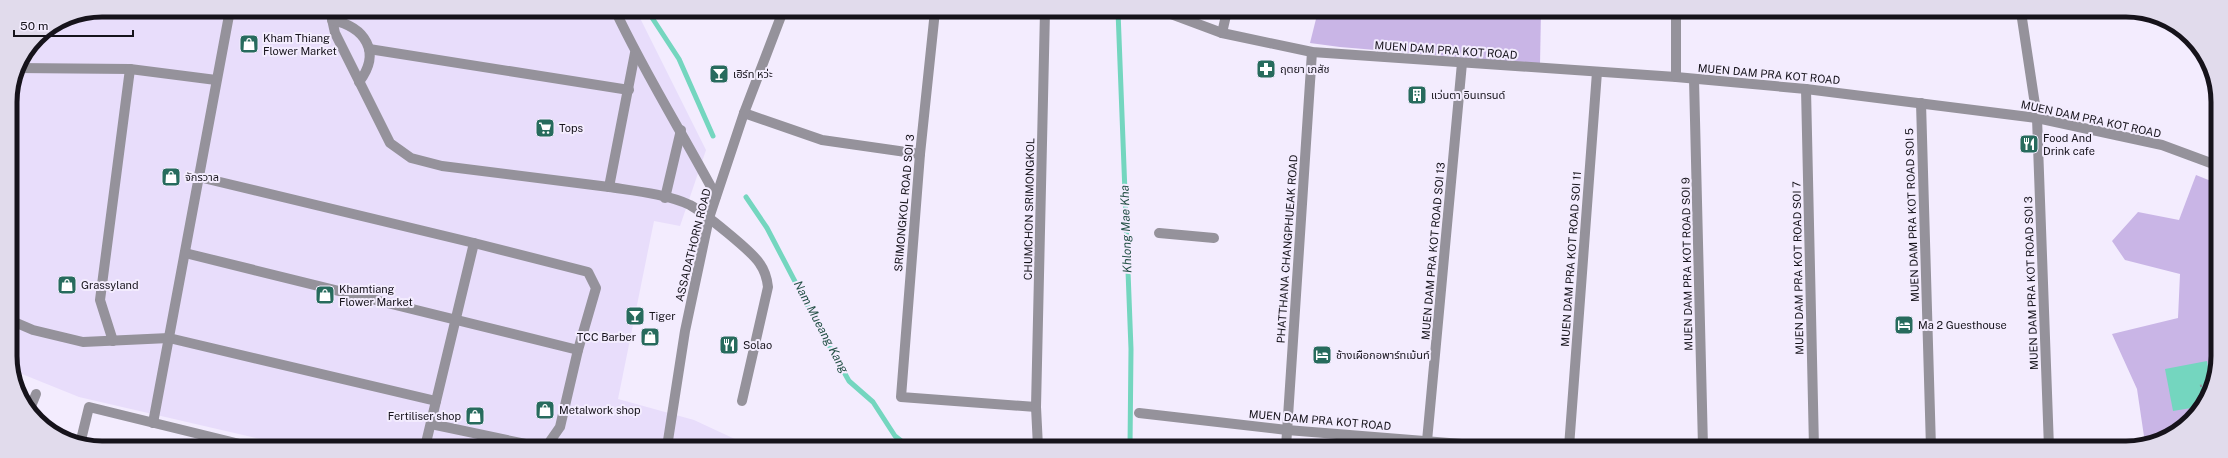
<svg xmlns="http://www.w3.org/2000/svg" width="2228" height="458" font-family="'Public Sans','Noto Sans Thai',sans-serif">
  <style>
    .built { fill: #e8ddfb }
    .green { fill: #c9b5e6 }
    .water { fill: #74d6bf }
    .lines { fill: none; stroke-linecap: round; stroke-linejoin: round }
    .stream { stroke: #74d6bf; stroke-width: 5 }
    .path { stroke: #948f9d; stroke-width: 2.5; stroke-dasharray: 2 2; stroke-linecap: butt }
    .minor { stroke: #95929b; stroke-width: 10 }
    .labels { text-anchor: middle; dominant-baseline: central; stroke-width: 4; stroke-linejoin: round; paint-order: stroke }
    .poi-label { font-size: 11px; fill: #16131b; stroke: #f3ecfe; text-anchor: start }
    .street-label { font-size: 11px; fill: #16131b; stroke: #f3ecfe }
    .water-label { font-size: 12px; font-style: italic; fill: #255147; stroke: #f3ecfe }
    .rim { fill: none; stroke: #16131b; stroke-width: 5 }
  </style>
  <rect width="100%" height="100%" fill="#f3ecfe"/>
  <polygon class="built" points="102,10 306,10 310,19 311,10 636,10 706,150 680,226 654,221 618,399 694,420 752,447 291,446 79,397 12,370 10,96 17,66 37,37 67,17"/>
  <g class="green">
    <polygon points="1318,11 1541,11 1540,64 1340,47 1310,43"/>
    <polygon points="2196,175 2216,183 2216,374 2187,425 2145,443 2137,389 2112,334 2178,318 2180,274 2125,260 2112,241 2138,212 2179,220"/>
  </g>
  <polygon class="water" points="2207,361 2211,383 2197,407 2173,411 2165,369"/>
  <g class="lines">
    <g class="stream">
      <polyline points="647,10 679,59 713,136"/>
      <polyline points="1118,11 1131,349 1130,447"/>
      <polyline points="746,197 767,228 822,333 849,381 873,402 895,436 909,447"/>
    </g>
    <polyline class="path" points="2200,386 2211,384"/>
    <g class="minor">
      <polyline points="330,10 335,33 390,143 411,158 442,166 609,187 635,53"/>
      <path d="M615,10C645,74 683,134 716,196"/>
      <polyline points="935,11 920,154 901,397 1036,407"/>
      <polyline points="1163,11 1222,33 1312,52 1676,77 1806,89 2037,118 2162,145 2216,165"/>
      <polyline points="1676,11 1676,77"/>
      <polyline points="2021,12 2037,118 2049,448"/>
      <path d="M332,20C365,27 382,52 359,82"/>
      <polyline points="1222,33 1227,11"/>
      <polyline points="369,49 629,90"/>
      <polyline points="17,68 130,69 216,80"/>
      <polyline points="1694,79 1703,447"/>
      <polyline points="1806,89 1814,448"/>
      <polyline points="1921,103 1931,448"/>
      <polyline points="744,113 822,140 920,154"/>
      <polyline points="199,177 474,243 588,272 596,288 578,350 560,427 546,447"/>
      <path d="M609,187C635,191 666,194 690,205C703,212 753,252 760,264C765,271 767,278 768,287L742,401"/>
      <polyline points="665,198 681,130"/>
      <polyline points="1159,233 1214,238"/>
      <polyline points="185,253 578,350"/>
      <polyline points="12,321 33,330 83,342 169,338 436,401"/>
      <polyline points="113,341 100,300 130,69"/>
      <polyline points="30,409 36,394"/>
      <polyline points="1139,413 1287,430 1499,447"/>
      <polyline points="153,423 230,10"/>
      <polyline points="431,424 540,447"/>
      <polyline points="1427,441 1462,63"/>
      <polyline points="80,444 89,407 248,446"/>
      <polyline points="425,447 474,243"/>
      <polyline points="667,447 685,331 709,218 744,113 783,11"/>
      <polyline points="1038,447 1036,407 1045,11"/>
      <polyline points="1286,447 1312,52"/>
      <polyline points="1569,447 1597,72"/>
    </g>
  </g>
  <defs>
    <g id="shop-square" transform="scale(1)"><rect x="-9" y="-9" width="18" height="18" rx="4" fill="#276b5d" stroke="#f3ecfe"/><path d="M-5-2.5h2.3a2.7 3.5 0 0 1 5.4 0H5L5.5 6h-11ZM-1.5-2.5h3a1.5 2.3 0 0 0-3 0Z" fill="#fff"/></g>
    <g id="pharmacy-square" transform="scale(1)"><rect x="-9" y="-9" width="18" height="18" rx="4" fill="#276b5d" stroke="#f3ecfe"/><path d="M-2-6h4v4h4v4h-4v4h-4v-4h-4v-4h4Z" fill="#fff"/></g>
    <g id="bar-square" transform="scale(1)"><rect x="-9" y="-9" width="18" height="18" rx="4" fill="#276b5d" stroke="#f3ecfe"/><path d="M-6-5H6L.8 .8V4.5H3.5V6h-7V4.5H-.8V.8Z" fill="#fff"/></g>
    <g id="building-square" transform="scale(1)"><rect x="-9" y="-9" width="18" height="18" rx="4" fill="#276b5d" stroke="#f3ecfe"/><path d="M-4-6H4V6H1V3H-1V6H-4ZM-2.5-4.3h1.7v1.8h-1.7ZM.8-4.3h1.7v1.8H.8ZM-2.5-1h1.7V.8h-1.7ZM.8-1h1.7V.8H.8Z" fill="#fff"/></g>
    <g id="supermarket-square" transform="scale(1)"><rect x="-9" y="-9" width="18" height="18" rx="4" fill="#276b5d" stroke="#f3ecfe"/><path d="M-6-5.5h2.5l.6 2H6L4.5 2H-2.5L-4.4-4H-6ZM-1.5 3.2a1.3 1.3 0 1 0 .1 0ZM3 3.2a1.3 1.3 0 1 0 .1 0Z" fill="#fff"/></g>
    <g id="restaurant-square" transform="scale(1)"><rect x="-9" y="-9" width="18" height="18" rx="4" fill="#276b5d" stroke="#f3ecfe"/><path d="M-5-6h1v4h1v-4h1v4h1v-4h1v5L-1.5 .5V6h-2V.5L-5-1ZM5-6V6H3V1.5H1.5Q1.5-4 5-6Z" fill="#fff"/></g>
    <g id="hotel-square" transform="scale(1)"><rect x="-9" y="-9" width="18" height="18" rx="4" fill="#276b5d" stroke="#f3ecfe"/><path d="M-6-4.5h1.5V1H6V5H4.5V3h-9V5H-6ZM-4 0a1.8 1.8 0 1 1 3.6 0ZM.5 0V-2.5h3Q6-2.5 6 0Z" fill="#fff"/></g>
  </defs>
  <g fill-rule="evenodd">
    <use href="#shop-square" x="249" y="44"/>
    <use href="#pharmacy-square" x="1266" y="69"/>
    <use href="#bar-square" x="719" y="74"/>
    <use href="#building-square" x="1417" y="95"/>
    <use href="#supermarket-square" x="545" y="128"/>
    <use href="#restaurant-square" x="2029" y="144"/>
    <use href="#shop-square" x="171" y="177"/>
    <use href="#shop-square" x="67" y="285"/>
    <use href="#shop-square" x="325" y="295"/>
    <use href="#bar-square" x="635" y="316"/>
    <use href="#hotel-square" x="1904" y="325"/>
    <use href="#shop-square" x="650" y="337"/>
    <use href="#restaurant-square" x="729" y="345"/>
    <use href="#hotel-square" x="1322" y="355"/>
    <use href="#shop-square" x="545" y="410"/>
    <use href="#shop-square" x="475" y="416"/>
  </g>
  <g class="labels">
    <g class="poi-label">
      <text x="263" y="38">Kham Thiang<tspan x="263" dy="13">Flower Market</tspan></text>
      <text x="1280" y="69">ฤตยา เภสัช</text>
      <text x="733" y="74">เฮิร์ท หว่ะ</text>
      <text x="1431" y="95">แว่นตา อินเทรนด์</text>
      <text x="559" y="128">Tops</text>
      <text x="2043" y="138">Food And<tspan x="2043" dy="13">Drink cafe</tspan></text>
      <text x="185" y="177">จักรวาล</text>
      <text x="81" y="285">Grassyland</text>
      <text x="339" y="289">Khamtiang<tspan x="339" dy="13">Flower Market</tspan></text>
      <text x="649" y="316">Tiger</text>
      <text x="1918" y="325">Ma 2 Guesthouse</text>
      <text x="636" y="337" text-anchor="end">TCC Barber</text>
      <text x="743" y="345">Solao</text>
      <text x="1336" y="355">ช้างเผือกอพาร์ทเม้นท์</text>
      <text x="559" y="410">Metalwork shop</text>
      <text x="461" y="416" text-anchor="end">Fertiliser shop</text>
    </g>
    <g class="street-label">
      <text transform="translate(1446 50) rotate(4)">MUEN DAM PRA KOT ROAD</text>
      <text transform="translate(1769 74) rotate(5)">MUEN DAM PRA KOT ROAD</text>
      <text transform="translate(2091 119) rotate(12)">MUEN DAM PRA KOT ROAD</text>
      <text transform="translate(904 203) rotate(-85)">SRIMONGKOL ROAD SOI 3</text>
      <text transform="translate(1029 209) rotate(-89)">CHUMCHON SRIMONGKOL</text>
      <text transform="translate(1912 215) rotate(-92)">MUEN DAM PRA KOT ROAD SOI 5</text>
      <text transform="translate(693 245) rotate(-76)">ASSADATHORN ROAD</text>
      <text transform="translate(1287 249) rotate(-86)">PHATTHANA CHANGPHUEAK ROAD</text>
      <text transform="translate(1433 251) rotate(-85)">MUEN DAM PRA KOT ROAD SOI 13</text>
      <text transform="translate(1571 259) rotate(-86)">MUEN DAM PRA KOT ROAD SOI 11</text>
      <text transform="translate(1687 264) rotate(-91)">MUEN DAM PRA KOT ROAD SOI 9</text>
      <text transform="translate(1798 268) rotate(-91)">MUEN DAM PRA KOT ROAD SOI 7</text>
      <text transform="translate(2031 283) rotate(-92)">MUEN DAM PRA KOT ROAD SOI 3</text>
      <text transform="translate(1320 420) rotate(5)">MUEN DAM PRA KOT ROAD</text>
    </g>
    <g class="water-label">
      <text transform="translate(1126 229) rotate(-92)">Khlong Mae Kha</text>
      <text transform="translate(821 327) rotate(62)">Nam Mueang Kang</text>
    </g>
  </g>
  <path d="M0 0H2228V458H0ZM102 17H2126A85 85 0 0 1 2211 102V356A85 85 0 0 1 2126 441H102A85 85 0 0 1 17 356V102A85 85 0 0 1 102 17Z" fill="#e1dbec" fill-rule="evenodd"/>
  <path class="rim" d="M102 17H2126A85 85 0 0 1 2211 102V356A85 85 0 0 1 2126 441H102A85 85 0 0 1 17 356V102A85 85 0 0 1 102 17Z"/>
  <path d="M14 30v6h119v-6" fill="none" stroke="#16131b" stroke-width="2"/>
  <text x="20" y="30" font-size="12" fill="#16131b" stroke="#f3ecfe" stroke-width="3" paint-order="stroke">50 m</text>
</svg>
